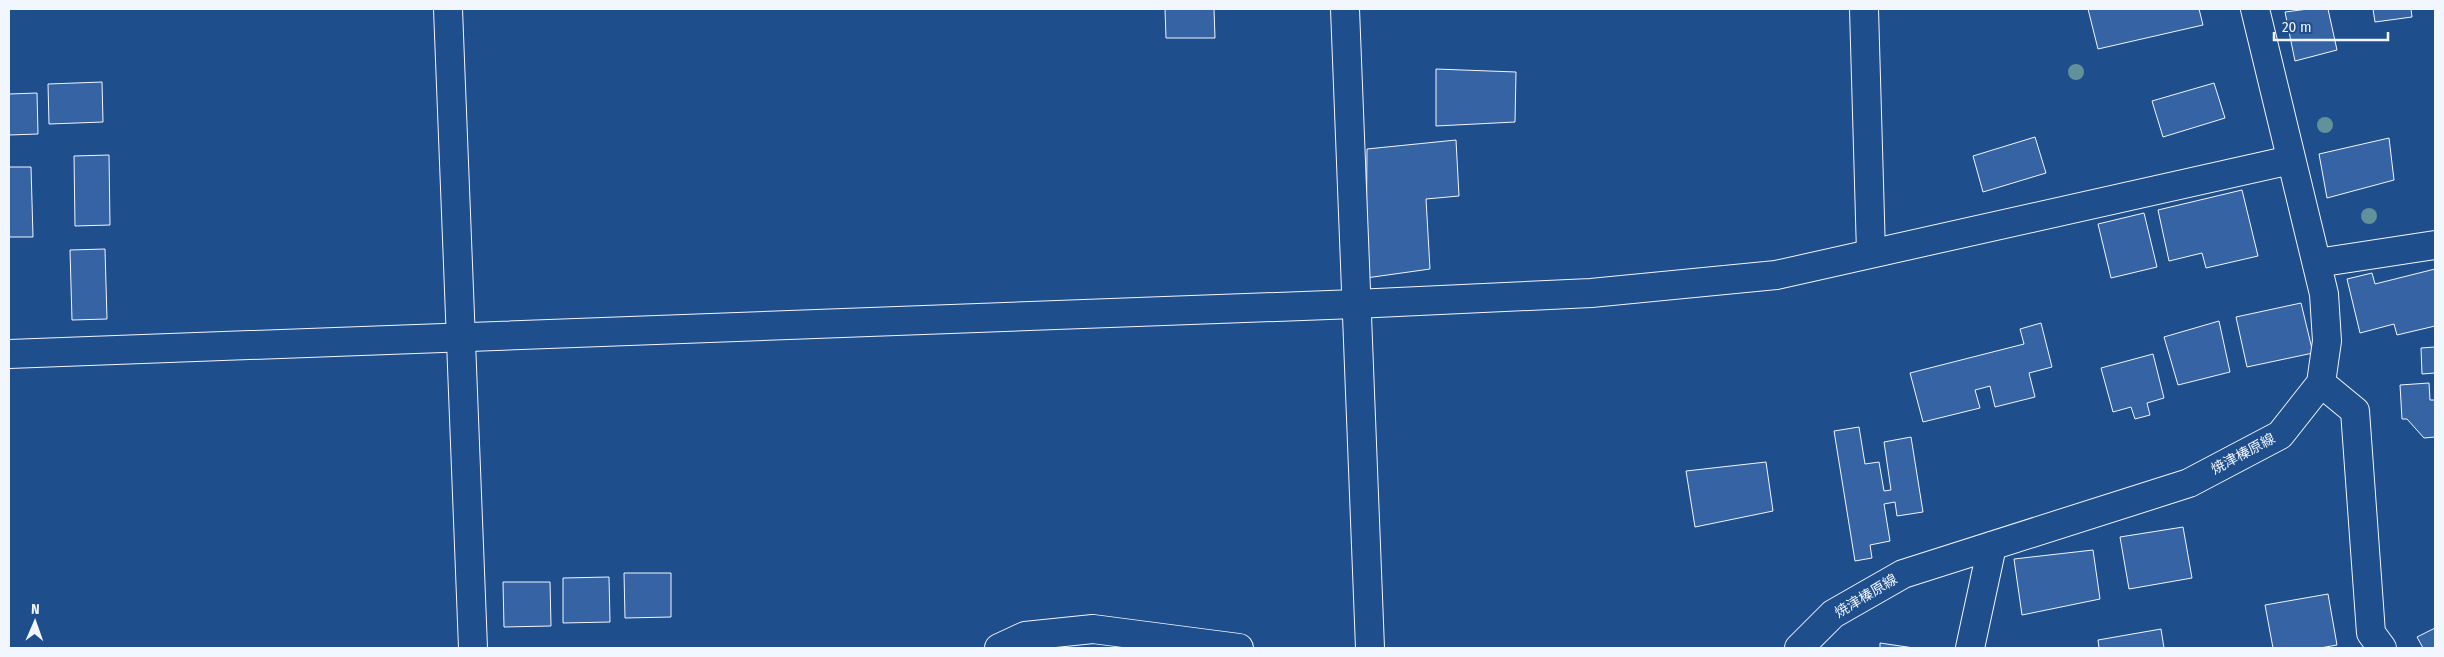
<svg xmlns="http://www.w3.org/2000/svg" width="2444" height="657" font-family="'Fira Sans Condensed','Noto Sans JP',sans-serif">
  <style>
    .building { fill: #3563a3; stroke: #f2f6ff }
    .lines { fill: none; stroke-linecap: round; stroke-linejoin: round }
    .minor-casing { stroke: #f2f6ff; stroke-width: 30 }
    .major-casing { stroke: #f2f6ff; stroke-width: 30 }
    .minor { stroke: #1f4e8c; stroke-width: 28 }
    .major { stroke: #1f4e8c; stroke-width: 28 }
    .tree { fill: #61919a }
    .labels { text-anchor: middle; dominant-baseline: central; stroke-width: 4; stroke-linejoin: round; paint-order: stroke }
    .street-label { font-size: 14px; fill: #f2f6ff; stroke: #1f4e8c }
  </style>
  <rect width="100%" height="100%" fill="#1f4e8c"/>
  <g class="building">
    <polygon points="1165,9 1214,9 1215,38 1166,38"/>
    <polygon points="2088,9 2199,9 2203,25 2098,49"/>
    <polygon points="2308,9 2328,9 2337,50 2295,61 2285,12"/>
    <polygon points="2373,9 2411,9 2412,17 2375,22"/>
    <polygon points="1436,69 1516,72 1515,122 1436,126"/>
    <polygon points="102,82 103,122 49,124 48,84"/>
    <polygon points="2214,83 2225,118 2163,137 2152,101"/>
    <polygon points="37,93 38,134 9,135 9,94"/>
    <polygon points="2035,137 2046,173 1983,192 1973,156"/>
    <polygon points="2389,138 2394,180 2327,198 2319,154"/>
    <polygon points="1456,140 1459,196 1426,199 1430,269 1366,278 1367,149"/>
    <polygon points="109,155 110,225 75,226 74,156"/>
    <polygon points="9,167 31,167 33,237 9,237"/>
    <polygon points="2242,190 2258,256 2206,268 2202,253 2169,261 2158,210"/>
    <polygon points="2144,213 2157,267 2111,278 2098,224"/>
    <polygon points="105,249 107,319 72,320 70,250"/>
    <polygon points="2435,269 2435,326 2397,335 2394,324 2360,333 2347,279 2372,273 2375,284"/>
    <polygon points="2301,303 2313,353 2247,367 2236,317"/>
    <polygon points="2219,321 2230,372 2178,385 2164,337"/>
    <polygon points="2041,323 2052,367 2029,373 2035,397 1995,407 1990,386 1975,390 1980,408 1923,422 1910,373 2024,344 2020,329"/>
    <polygon points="2435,347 2435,373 2422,374 2421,348"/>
    <polygon points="2153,354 2164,398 2147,403 2150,415 2135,419 2131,407 2113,412 2101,368"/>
    <polygon points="2429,383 2430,400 2435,400 2435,437 2424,438 2407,419 2402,419 2400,385"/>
    <polygon points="1859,427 1865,464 1879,462 1884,491 1891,490 1884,442 1911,437 1923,512 1897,516 1895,502 1884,504 1890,541 1870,545 1872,558 1855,561 1834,431"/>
    <polygon points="1766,462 1773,511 1695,527 1686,471"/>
    <polygon points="2183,527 2192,578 2129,589 2120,537"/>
    <polygon points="2093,550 2100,599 2022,615 2014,559"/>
    <polygon points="624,573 671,573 671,617 625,618"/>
    <polygon points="609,577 610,622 563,623 563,578"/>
    <polygon points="503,582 550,582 551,626 504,627"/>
    <polygon points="2328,594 2337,645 2320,648 2273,648 2265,605"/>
    <polygon points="2435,628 2435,648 2423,648 2417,637"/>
    <polygon points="2161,629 2164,648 2099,648 2098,640"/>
    <polygon points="1880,643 1914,648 1880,648"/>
  </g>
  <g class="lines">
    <g class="minor-casing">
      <g id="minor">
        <polyline points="448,9 473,648"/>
        <polyline points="1345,9 1370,648"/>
        <polyline points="1864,9 1871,253"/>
        <polyline points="2317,263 2435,245"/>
        <polyline points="9,354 1355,304 1591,293 1776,275 2291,160"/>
        <polyline points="2321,383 2355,411 2371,633 2382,648"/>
        <polyline points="999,648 1025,636 1093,629 1239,648"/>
        <polyline points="1970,648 1992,546"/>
      </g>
    </g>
    <g class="major-casing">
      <polyline id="major" points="1799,648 1833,614 1903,574 2189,483 2280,435 2321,383 2327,341 2324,294 2255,9"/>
    </g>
    <use href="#minor" class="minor"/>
    <use href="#major" class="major"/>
  </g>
  <g class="tree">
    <circle cx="2076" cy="72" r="8"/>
    <circle cx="2325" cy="125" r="8"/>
    <circle cx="2369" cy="216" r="8"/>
  </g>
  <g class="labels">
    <g class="street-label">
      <text transform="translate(2243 454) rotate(-28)">焼津榛原線</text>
      <text transform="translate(1866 596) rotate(-31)">焼津榛原線</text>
    </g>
  </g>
  <rect width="2444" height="657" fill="none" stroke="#f2f6ff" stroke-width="20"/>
  <g transform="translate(35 622) rotate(2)" stroke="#1f4e8c" stroke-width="4" paint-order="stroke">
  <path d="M0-4L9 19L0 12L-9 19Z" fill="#f2f6ff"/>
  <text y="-8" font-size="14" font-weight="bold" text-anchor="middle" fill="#f2f6ff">N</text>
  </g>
  <path d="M2274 32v8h114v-8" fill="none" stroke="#f2f6ff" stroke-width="2.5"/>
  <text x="2282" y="32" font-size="15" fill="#f2f6ff" stroke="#1f4e8c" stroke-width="4" paint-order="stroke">20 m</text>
</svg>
